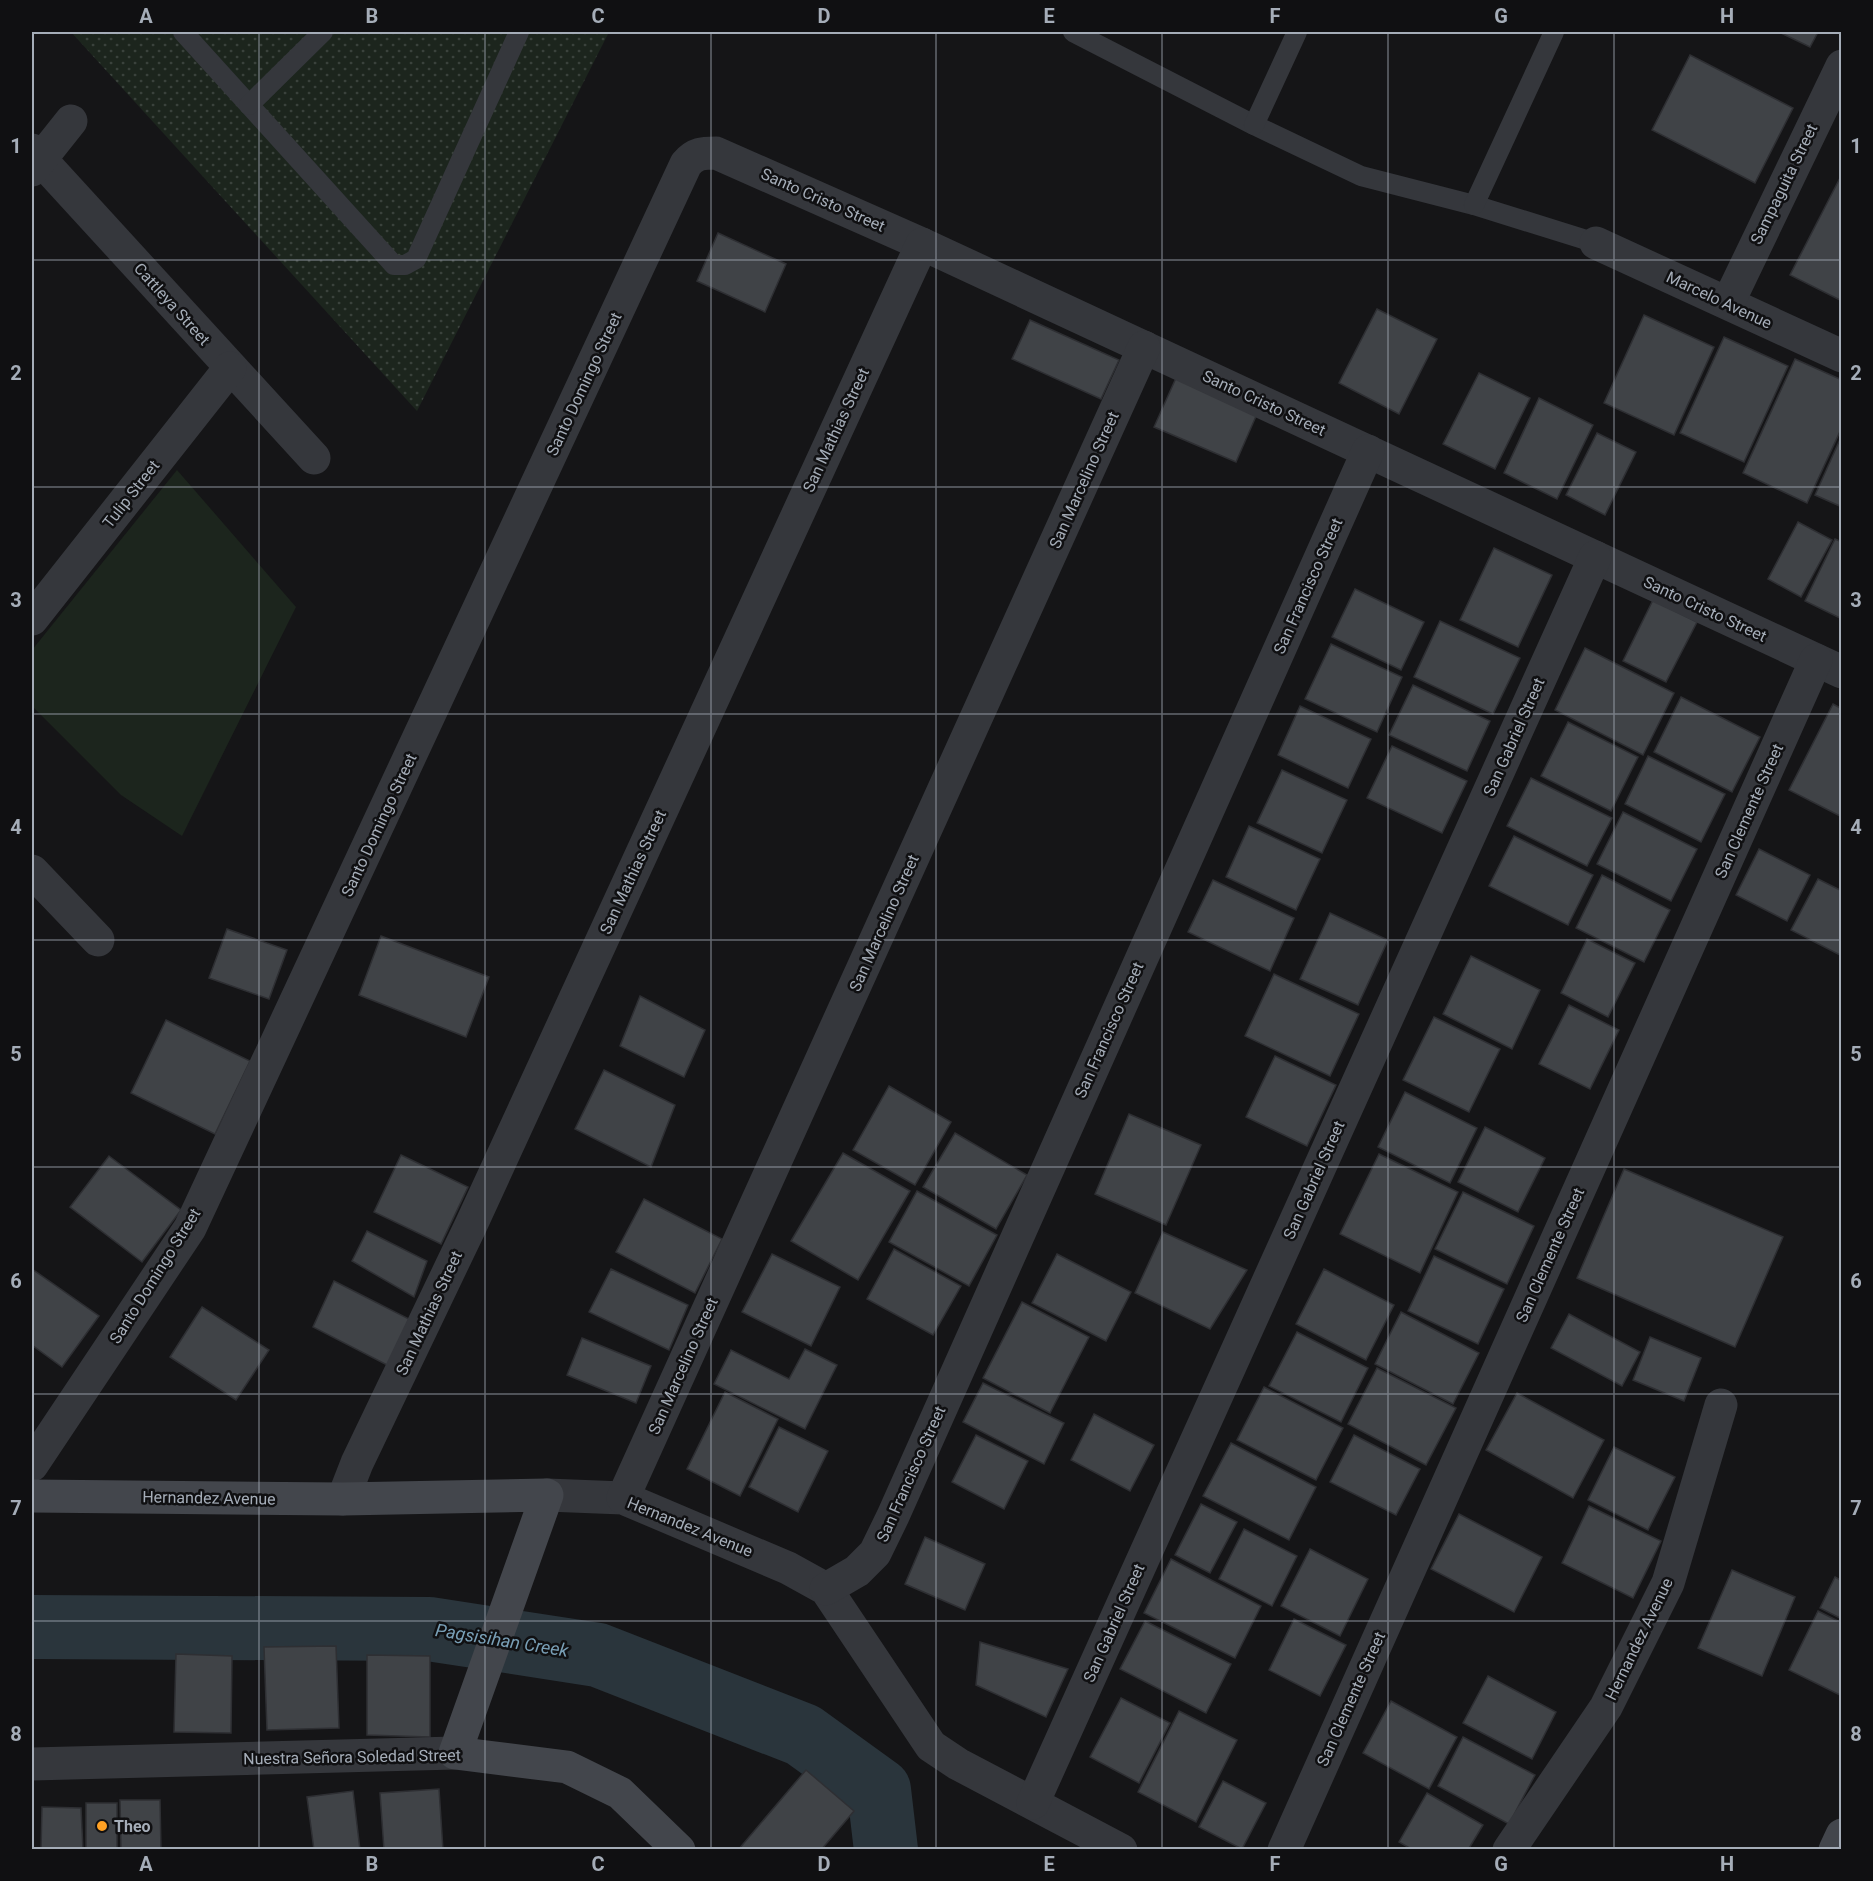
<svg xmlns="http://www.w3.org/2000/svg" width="1873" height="1881" font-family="Roboto,sans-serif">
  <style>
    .grass { fill: url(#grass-dots) }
    .green { fill: #1c251d }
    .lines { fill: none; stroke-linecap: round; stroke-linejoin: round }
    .river { stroke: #2a353c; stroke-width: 64 }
    .building { fill: #404347; stroke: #2e2f33; stroke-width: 1.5 }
    .lane { stroke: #35373c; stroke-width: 20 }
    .street { stroke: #35373c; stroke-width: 33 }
    .secondary { stroke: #43464c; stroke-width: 33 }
    .grid { fill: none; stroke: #a5adb8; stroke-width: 1.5; stroke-opacity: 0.55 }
    .poi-dot { fill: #ffa124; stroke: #101012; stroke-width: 2 }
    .labels { text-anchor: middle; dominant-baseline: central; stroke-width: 5; stroke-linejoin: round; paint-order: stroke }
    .street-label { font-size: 16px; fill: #a5adb8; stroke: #101012 }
    .poi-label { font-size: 16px; font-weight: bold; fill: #a5adb8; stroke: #101012; text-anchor: start }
    .water-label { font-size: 18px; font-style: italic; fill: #799fb6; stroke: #101012 }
    .neatline { fill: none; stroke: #a5adb8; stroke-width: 2 }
    .grid-label { font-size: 20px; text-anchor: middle; font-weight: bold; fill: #a5adb8 }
  </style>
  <defs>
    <pattern id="grass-dots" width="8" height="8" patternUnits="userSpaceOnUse" patternTransform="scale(1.5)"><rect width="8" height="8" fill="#1c251d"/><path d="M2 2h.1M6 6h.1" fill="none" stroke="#3a423c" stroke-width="1.8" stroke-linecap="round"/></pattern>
  </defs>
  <rect width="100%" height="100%" fill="#151517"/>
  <polygon class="grass" points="71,32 609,32 417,411"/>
  <polygon class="green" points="177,470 296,607 182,836 121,795 32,706 32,650"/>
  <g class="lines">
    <polyline class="river" points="32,1627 429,1629 598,1655 803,1735 879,1790 886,1850"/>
  </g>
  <g class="building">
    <polygon points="1779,32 1818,32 1810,47"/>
    <polygon points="1690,55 1793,108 1755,183 1652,130"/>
    <polygon points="1842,174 1842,301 1790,275"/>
    <polygon points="718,233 786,264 765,312 697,281"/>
    <polygon points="1377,309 1437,339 1399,414 1339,383"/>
    <polygon points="1644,315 1714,347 1674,435 1604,403"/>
    <polygon points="1030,320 1119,360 1101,399 1012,359"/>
    <polygon points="1724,337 1788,366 1744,462 1680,433"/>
    <polygon points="1795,359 1842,380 1842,427 1807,503 1743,473"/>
    <polygon points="1479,373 1530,398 1495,469 1443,444"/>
    <polygon points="1176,378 1257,414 1236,462 1154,427"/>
    <polygon points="1539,398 1593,425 1557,499 1504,473"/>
    <polygon points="1597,433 1636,452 1605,515 1566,495"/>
    <polygon points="1842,435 1842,507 1815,495"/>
    <polygon points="1798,522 1832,540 1801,597 1768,579"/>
    <polygon points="1835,539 1842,542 1842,619 1805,601"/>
    <polygon points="1494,548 1552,575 1518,647 1460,620"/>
    <polygon points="1355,589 1424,622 1401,670 1332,637"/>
    <polygon points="1653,600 1697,622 1666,682 1623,661"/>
    <polygon points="1440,621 1520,658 1493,714 1414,677"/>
    <polygon points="1331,644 1402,677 1377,732 1305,699"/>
    <polygon points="1585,648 1674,693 1643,755 1555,710"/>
    <polygon points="1413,685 1490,721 1467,771 1389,735"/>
    <polygon points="1681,697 1760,737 1732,792 1654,752"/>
    <polygon points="1833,704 1842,709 1842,817 1789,790"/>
    <polygon points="1300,706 1371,739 1348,788 1278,755"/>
    <polygon points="1568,722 1638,757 1611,811 1541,776"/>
    <polygon points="1392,746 1467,781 1442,833 1367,798"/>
    <polygon points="1648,756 1725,794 1701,842 1625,804"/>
    <polygon points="1282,770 1347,800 1322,853 1257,823"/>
    <polygon points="1531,778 1612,818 1587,866 1507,826"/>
    <polygon points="1623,812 1697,849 1671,901 1597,864"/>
    <polygon points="1249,826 1320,859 1296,910 1226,877"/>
    <polygon points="1514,836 1593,875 1568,925 1489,886"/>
    <polygon points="1759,849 1810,875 1787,921 1736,895"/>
    <polygon points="1602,875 1670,910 1644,962 1576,928"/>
    <polygon points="1818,879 1842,891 1842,951 1840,955 1791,930"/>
    <polygon points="1213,880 1294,918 1270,971 1188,932"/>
    <polygon points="1330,913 1388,940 1358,1005 1300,979"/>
    <polygon points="227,929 287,950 269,999 209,978"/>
    <polygon points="381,936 489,977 466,1037 359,995"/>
    <polygon points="1587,939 1635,963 1608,1017 1561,993"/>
    <polygon points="1471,956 1540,990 1512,1049 1443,1014"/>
    <polygon points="1274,974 1359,1014 1330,1076 1245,1036"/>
    <polygon points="640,996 705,1030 684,1077 620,1046"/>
    <polygon points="1569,1005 1619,1030 1590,1089 1539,1064"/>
    <polygon points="1434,1017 1500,1049 1469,1112 1403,1080"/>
    <polygon points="166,1020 250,1061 215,1134 131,1093"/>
    <polygon points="1275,1056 1336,1085 1307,1146 1246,1117"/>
    <polygon points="604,1070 675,1105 651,1167 575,1129"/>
    <polygon points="889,1086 951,1122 915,1185 853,1150"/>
    <polygon points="1405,1092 1477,1128 1450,1183 1378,1147"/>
    <polygon points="1129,1114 1201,1145 1166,1225 1095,1194"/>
    <polygon points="1485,1127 1545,1158 1518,1212 1458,1182"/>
    <polygon points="955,1133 1027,1175 996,1229 923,1187"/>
    <polygon points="843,1153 910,1191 858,1280 791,1241"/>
    <polygon points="1379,1154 1458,1192 1420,1273 1340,1234"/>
    <polygon points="401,1155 468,1187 441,1244 374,1212"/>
    <polygon points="109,1156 181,1210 142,1262 70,1207"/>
    <polygon points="1624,1169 1783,1237 1735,1347 1577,1278"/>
    <polygon points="917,1191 997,1235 969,1286 889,1242"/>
    <polygon points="1463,1192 1534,1226 1507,1284 1435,1249"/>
    <polygon points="644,1199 722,1239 695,1293 616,1252"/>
    <polygon points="367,1231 427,1261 414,1297 352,1261"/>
    <polygon points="1163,1232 1247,1270 1210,1329 1135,1293"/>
    <polygon points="894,1249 961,1286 933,1335 867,1299"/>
    <polygon points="772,1254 840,1287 811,1346 742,1312"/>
    <polygon points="1057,1254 1131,1292 1106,1341 1032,1303"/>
    <polygon points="1434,1256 1504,1289 1478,1344 1408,1311"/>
    <polygon points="32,1269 99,1316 62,1367 32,1345"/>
    <polygon points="611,1269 688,1305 669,1350 589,1312"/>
    <polygon points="1324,1269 1394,1305 1366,1360 1296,1324"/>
    <polygon points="334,1281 409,1319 389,1366 313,1327"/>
    <polygon points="1022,1302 1089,1337 1050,1413 983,1378"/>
    <polygon points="202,1307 269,1350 236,1400 170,1357"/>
    <polygon points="1401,1312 1479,1353 1453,1404 1375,1364"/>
    <polygon points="1569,1314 1640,1352 1622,1386 1551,1348"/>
    <polygon points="1297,1332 1368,1368 1341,1422 1269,1386"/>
    <polygon points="1650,1337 1701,1358 1684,1401 1633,1380"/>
    <polygon points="582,1338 651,1366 636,1403 567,1375"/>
    <polygon points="805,1349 837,1365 805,1429 714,1384 731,1350 789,1379"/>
    <polygon points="1377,1368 1456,1408 1426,1465 1348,1424"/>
    <polygon points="983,1383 1064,1423 1044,1464 963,1422"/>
    <polygon points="1264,1387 1343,1428 1316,1480 1237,1440"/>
    <polygon points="725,1392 778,1419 740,1496 687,1469"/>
    <polygon points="1517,1393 1604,1440 1573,1498 1486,1450"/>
    <polygon points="1094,1414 1154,1445 1130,1491 1071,1460"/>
    <polygon points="779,1427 828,1451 798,1512 749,1487"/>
    <polygon points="976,1435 1028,1461 1004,1509 952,1482"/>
    <polygon points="1354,1435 1420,1469 1396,1515 1330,1482"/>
    <polygon points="1231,1443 1316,1487 1289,1540 1203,1496"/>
    <polygon points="1614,1447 1675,1477 1648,1530 1588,1500"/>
    <polygon points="1201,1504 1237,1522 1210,1573 1175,1555"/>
    <polygon points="1589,1506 1661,1541 1633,1598 1562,1563"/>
    <polygon points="1459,1514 1542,1557 1514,1612 1431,1569"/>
    <polygon points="1244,1529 1297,1556 1272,1606 1219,1579"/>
    <polygon points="925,1537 985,1564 965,1610 905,1584"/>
    <polygon points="1310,1549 1368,1579 1340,1636 1281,1606"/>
    <polygon points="1171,1559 1261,1606 1235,1658 1144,1613"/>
    <polygon points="1732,1570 1795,1597 1762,1676 1698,1648"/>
    <polygon points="1835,1577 1842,1581 1842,1619 1820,1608"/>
    <polygon points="1818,1611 1842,1623 1842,1696 1789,1670"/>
    <polygon points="1294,1619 1346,1645 1320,1696 1269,1670"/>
    <polygon points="1145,1621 1231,1664 1206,1713 1120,1669"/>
    <polygon points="980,1642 1068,1669 1046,1717 976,1685"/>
    <polygon points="336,1646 339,1728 267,1730 264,1647"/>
    <polygon points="176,1654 232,1656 231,1733 174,1732"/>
    <polygon points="367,1655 430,1656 430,1737 367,1735"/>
    <polygon points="1488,1676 1556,1712 1532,1759 1463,1723"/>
    <polygon points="1121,1698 1170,1723 1139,1783 1090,1757"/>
    <polygon points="1391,1701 1457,1737 1429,1789 1363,1753"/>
    <polygon points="1179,1711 1237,1740 1196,1822 1138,1792"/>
    <polygon points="1463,1737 1535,1775 1509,1824 1438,1786"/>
    <polygon points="806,1770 854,1811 821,1850 738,1850"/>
    <polygon points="1223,1781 1266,1803 1242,1849 1199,1827"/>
    <polygon points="439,1789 443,1850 384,1850 380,1793"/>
    <polygon points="353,1791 360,1850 314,1850 307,1797"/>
    <polygon points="1427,1793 1483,1825 1468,1850 1413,1850 1399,1842"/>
    <polygon points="120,1800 160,1800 161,1850 121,1850"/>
    <rect x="86" y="1803" width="31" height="47"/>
    <polygon points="42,1807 81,1808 83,1850 41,1850"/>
  </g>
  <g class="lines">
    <g class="lane">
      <polyline points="183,32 394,265 405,265 416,259 519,32"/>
      <polyline points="1073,32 1254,125 1361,176 1474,205 1596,243"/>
      <polyline points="249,105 323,32"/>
      <polyline points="1254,125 1297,32"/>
      <polyline points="1474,205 1554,32"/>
    </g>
    <g class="street">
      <polyline points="32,150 314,458"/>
      <polyline points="32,170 71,121"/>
      <polyline points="1596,243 1842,356"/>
      <polyline points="1728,303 1842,66"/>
      <polyline points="32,619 230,368"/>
      <polyline points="32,871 98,940"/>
      <path d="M32,1465L190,1228L686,164C695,153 703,153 716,153L922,244L1842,672"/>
      <polyline points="547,1495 623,1498 788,1568 826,1589 931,1746 958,1764 1121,1850"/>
      <polyline points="623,1498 1144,347"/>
      <polyline points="343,1499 357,1463 471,1225 922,244"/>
      <polyline points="826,1589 857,1571 875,1553 893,1516 1368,451"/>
      <polyline points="32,1764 455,1753"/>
      <polyline points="1033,1803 1595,557"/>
      <polyline points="1284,1850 1816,660"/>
      <polyline points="1509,1850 1606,1707 1668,1583 1721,1405"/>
    </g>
    <g class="secondary">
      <polyline points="32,1496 343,1499 547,1495 455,1753 567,1767 620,1793 679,1850"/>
      <polyline points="1835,1850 1842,1835"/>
    </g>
  </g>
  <path class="grid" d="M259,32V1850M485,32V1850M711,32V1850M936,32V1850M1162,32V1850M1388,32V1850M1614,32V1850M32,260H1842M32,487H1842M32,714H1842M32,940H1842M32,1167H1842M32,1394H1842M32,1621H1842"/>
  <circle class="poi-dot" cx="102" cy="1826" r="6"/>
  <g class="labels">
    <g class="street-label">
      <text transform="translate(1784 184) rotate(-64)">Sampaguita Street</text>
      <text transform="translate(823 200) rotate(24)">Santo Cristo Street</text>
      <text transform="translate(1719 300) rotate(25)">Marcelo Avenue</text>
      <text transform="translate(172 304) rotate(48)">Cattleya Street</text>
      <text transform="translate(584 384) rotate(-65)">Santo Domingo Street</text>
      <text transform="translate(1264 403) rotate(25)">Santo Cristo Street</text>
      <text transform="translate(836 430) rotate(-65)">San Mathias Street</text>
      <text transform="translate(1084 480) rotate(-66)">San Marcelino Street</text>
      <text transform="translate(131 494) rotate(-52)">Tulip Street</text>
      <text transform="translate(1308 586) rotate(-66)">San Francisco Street</text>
      <text transform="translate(1705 609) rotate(25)">Santo Cristo Street</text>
      <text transform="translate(1514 737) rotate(-66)">San Gabriel Street</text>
      <text transform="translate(1749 811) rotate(-66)">San Clemente Street</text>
      <text transform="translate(379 825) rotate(-65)">Santo Domingo Street</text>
      <text transform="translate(633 872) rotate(-65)">San Mathias Street</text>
      <text transform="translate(884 923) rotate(-66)">San Marcelino Street</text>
      <text transform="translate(1109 1030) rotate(-66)">San Francisco Street</text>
      <text transform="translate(1314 1180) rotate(-66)">San Gabriel Street</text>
      <text transform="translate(1550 1255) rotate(-66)">San Clemente Street</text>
      <text transform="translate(155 1276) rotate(-58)">Santo Domingo Street</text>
      <text transform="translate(429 1313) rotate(-65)">San Mathias Street</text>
      <text transform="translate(683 1366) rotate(-66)">San Marcelino Street</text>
      <text transform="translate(911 1474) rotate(-66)">San Francisco Street</text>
      <text transform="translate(209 1498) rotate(1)">Hernandez Avenue</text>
      <text transform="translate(690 1527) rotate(22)">Hernandez Avenue</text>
      <text transform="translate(1114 1623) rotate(-66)">San Gabriel Street</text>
      <text transform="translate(1639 1639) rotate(-64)">Hernandez Avenue</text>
      <text transform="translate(1351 1699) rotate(-66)">San Clemente Street</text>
      <text transform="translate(352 1757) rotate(-1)">Nuestra Señora Soledad Street</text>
    </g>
    <g class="poi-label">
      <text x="114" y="1826">Theo</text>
    </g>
    <g class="water-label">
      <text transform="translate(502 1640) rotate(9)">Pagsisihan Creek</text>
    </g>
  </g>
  <rect width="1873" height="1881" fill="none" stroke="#101012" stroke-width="66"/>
  <rect x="33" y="33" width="1807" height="1815" class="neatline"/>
  <g class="grid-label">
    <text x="146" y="23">A</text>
    <text x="372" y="23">B</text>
    <text x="598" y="23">C</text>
    <text x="824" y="23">D</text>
    <text x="1049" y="23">E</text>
    <text x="1275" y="23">F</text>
    <text x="1501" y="23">G</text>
    <text x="1727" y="23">H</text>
    <text x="16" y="153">1</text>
    <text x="1856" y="153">1</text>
    <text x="16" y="380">2</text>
    <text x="1856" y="380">2</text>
    <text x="16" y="607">3</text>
    <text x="1856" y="607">3</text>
    <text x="16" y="834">4</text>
    <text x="1856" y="834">4</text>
    <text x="16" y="1061">5</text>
    <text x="1856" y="1061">5</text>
    <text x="16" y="1288">6</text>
    <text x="1856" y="1288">6</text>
    <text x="16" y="1515">7</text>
    <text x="1856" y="1515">7</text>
    <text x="16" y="1741">8</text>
    <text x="1856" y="1741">8</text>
    <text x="146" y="1871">A</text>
    <text x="372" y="1871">B</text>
    <text x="598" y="1871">C</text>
    <text x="824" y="1871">D</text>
    <text x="1049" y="1871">E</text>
    <text x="1275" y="1871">F</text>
    <text x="1501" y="1871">G</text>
    <text x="1727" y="1871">H</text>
  </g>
</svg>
